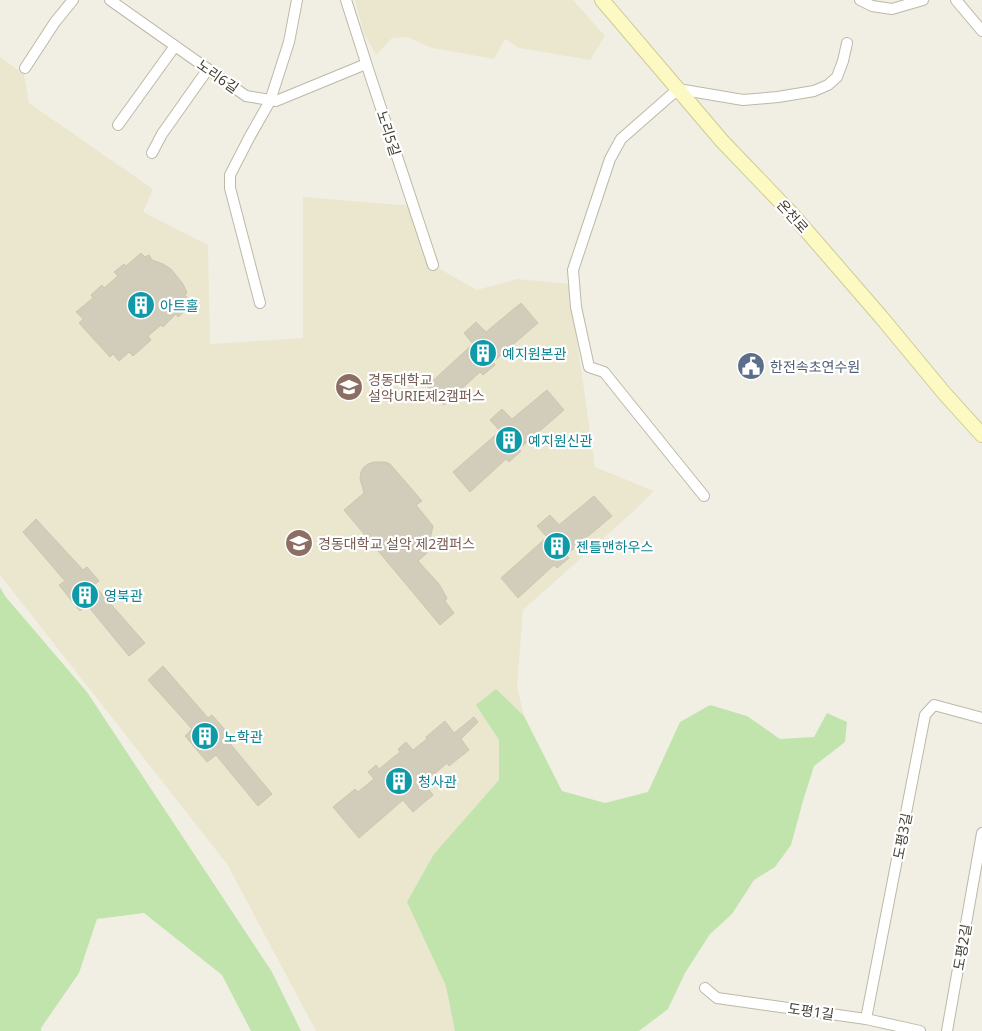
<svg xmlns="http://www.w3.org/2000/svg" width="982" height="1031" font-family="'Noto Sans','Noto Sans KR',sans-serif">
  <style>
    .education { fill: #eae7ce }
    .green { fill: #c1e4ad }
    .building { fill: #d2cdba; stroke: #ccc6ad }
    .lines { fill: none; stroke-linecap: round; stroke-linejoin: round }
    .street-casing { stroke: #bcb9a7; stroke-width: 12 }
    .secondary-casing { stroke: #d0cb95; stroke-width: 16 }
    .street { stroke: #fff; stroke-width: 10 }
    .secondary { stroke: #fcf9c3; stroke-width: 14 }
    .labels { text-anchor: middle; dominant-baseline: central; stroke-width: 4.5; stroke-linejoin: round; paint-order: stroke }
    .street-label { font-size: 14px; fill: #434034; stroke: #fff }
    .culture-label { font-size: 14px; fill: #0d838f; stroke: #fff; text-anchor: start }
    .service-label { font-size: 14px; fill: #4e5e75; stroke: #fff; text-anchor: start }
    .education-label { font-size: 14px; fill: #785e54; stroke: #fff; text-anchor: start }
  </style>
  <rect width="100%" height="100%" fill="#f1efe4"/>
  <g class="education">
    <polygon points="355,0 573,0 605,36 590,60 519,48 505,39 494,59 432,48 407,37 392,38 376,55 363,31"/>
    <polygon points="0,57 24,74 29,103 153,189 143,212 208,245 210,344 303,338 303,197 413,206 433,265 477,290 517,279 569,284 595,467 654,491 635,510 523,610 517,687 533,752 506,1031 316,1031 227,864 0,575"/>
  </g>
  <g class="green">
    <polygon points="0,587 5,596 87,692 272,972 301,1031 251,1031 222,975 144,913 97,919 79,973 41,1028 41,1031 0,1031"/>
    <polygon points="496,689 524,716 562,791 605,803 648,792 680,722 710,705 747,716 780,739 814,737 827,713 847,722 845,742 814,766 803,801 791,845 775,867 754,880 732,914 710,934 685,973 668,1009 639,1031 455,1031 446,986 407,902 434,854 499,780 499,740 476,705"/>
  </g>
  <g class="building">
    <polygon points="141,253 145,257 149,255 152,260 163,264 171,269 183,284 187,293 185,295 188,299 185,302 189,307 178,317 176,314 163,327 161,325 148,336 151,340 133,356 129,352 119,361 113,354 110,357 79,323 83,319 76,312 93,298 91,295 102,285 104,288 118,276 114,272 124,264 126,266"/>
    <polygon points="521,303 538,323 493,362 495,365 483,375 480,372 444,405 427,386 473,344 464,333 476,322 486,332"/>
    <polygon points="547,390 564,410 519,449 521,451 509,462 506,459 470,492 453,472 500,431 490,420 502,409 512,419"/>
    <polygon points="374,462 385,462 390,464 422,501 416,505 433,526 427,553 418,561 439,584 447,598 445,601 454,613 440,625 344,510 364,493 360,478 361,472 363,468 368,464"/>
    <polygon points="594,496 612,516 566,555 569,558 557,568 554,565 518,598 501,578 547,537 537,526 550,515 559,525"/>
    <polygon points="36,519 83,570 87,567 99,581 94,585 145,643 129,656 87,605 80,611 59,585 65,581 23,532"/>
    <polygon points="163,666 208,718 212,715 227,732 223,735 272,794 258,806 216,755 207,762 185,736 192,729 148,680"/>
    <polygon points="474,717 478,722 461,739 469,750 449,766 447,763 424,783 433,795 413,812 403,800 359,838 333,807 355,789 358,792 374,779 368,772 376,765 379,769 400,752 398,749 406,742 413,750 427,739 426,737 445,721 454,733"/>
  </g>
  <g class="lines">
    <g class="street-casing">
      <g id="street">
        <polyline points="110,0 246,96 276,101 366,64"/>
        <polyline points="346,0 369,72 433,265"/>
        <polyline points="860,0 872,6 892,9 923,0"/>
        <polyline points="956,0 982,31"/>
        <polyline points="25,68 55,22 73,0"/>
        <polyline points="118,125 175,46"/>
        <polyline points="152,153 162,134 208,69"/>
        <polyline points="260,303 230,188 230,175 249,138 270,101 289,42 297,0"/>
        <polyline points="704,496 604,372 589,367 576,307 573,270 610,159 621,139 678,89 743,100 778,97 814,91 828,85 837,77 843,61 847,43"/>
        <polyline points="705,988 717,998 866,1019 920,1031"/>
        <polyline points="866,1019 925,715 934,705 982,718"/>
        <polyline points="947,1031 982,833"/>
      </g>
    </g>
    <g class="secondary-casing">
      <polyline id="secondary" points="602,0 722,141 792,214 882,318 944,393 982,435"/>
    </g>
    <use href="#street" class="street"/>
    <use href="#secondary" class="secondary"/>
  </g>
  <defs>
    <g id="building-disc" transform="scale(1.4375)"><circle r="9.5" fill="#0f9aa8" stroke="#fff"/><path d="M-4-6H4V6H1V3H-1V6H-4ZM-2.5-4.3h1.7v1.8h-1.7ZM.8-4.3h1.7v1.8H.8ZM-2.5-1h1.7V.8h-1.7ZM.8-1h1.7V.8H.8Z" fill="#fff"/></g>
    <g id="civic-disc" transform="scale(1.4375)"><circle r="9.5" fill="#5c6f8a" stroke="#fff"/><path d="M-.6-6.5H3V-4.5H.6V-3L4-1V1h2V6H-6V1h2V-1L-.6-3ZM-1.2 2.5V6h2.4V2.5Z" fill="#fff"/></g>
    <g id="school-disc" transform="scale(1.4375)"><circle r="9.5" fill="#8d6e63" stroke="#fff"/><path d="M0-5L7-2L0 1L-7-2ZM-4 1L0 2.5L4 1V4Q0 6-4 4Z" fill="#fff"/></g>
    <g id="university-disc" transform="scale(1.4375)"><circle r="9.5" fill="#8d6e63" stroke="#fff"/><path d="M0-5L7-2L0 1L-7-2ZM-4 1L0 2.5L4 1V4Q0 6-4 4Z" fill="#fff"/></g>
  </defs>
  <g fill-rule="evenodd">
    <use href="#building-disc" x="141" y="305"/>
    <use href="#building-disc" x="483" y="353"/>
    <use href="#civic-disc" x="751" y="366"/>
    <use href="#school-disc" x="349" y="387"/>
    <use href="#building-disc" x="509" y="440"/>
    <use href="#university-disc" x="299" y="543"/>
    <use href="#building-disc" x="557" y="546"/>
    <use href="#building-disc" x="85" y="595"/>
    <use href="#building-disc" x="205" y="736"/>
    <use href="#building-disc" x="399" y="781"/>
  </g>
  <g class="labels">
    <g class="street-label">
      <text transform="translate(218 76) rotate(35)">노리6길</text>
      <text transform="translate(389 133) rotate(72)">노리5길</text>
      <text transform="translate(793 216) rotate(48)">온천로</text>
      <text transform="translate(902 836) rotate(-79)">도평3길</text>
      <text transform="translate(962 947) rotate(-80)">도평2길</text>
      <text transform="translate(811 1011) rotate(8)">도평1길</text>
    </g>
    <g class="culture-label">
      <text x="160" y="305">아트홀</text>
      <text x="502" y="353">예지원본관</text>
      <text x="528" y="440">예지원신관</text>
      <text x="576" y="546">젠틀맨하우스</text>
      <text x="104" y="595">영북관</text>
      <text x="224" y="736">노학관</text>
      <text x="418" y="781">청사관</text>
    </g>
    <g class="service-label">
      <text x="770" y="366">한전속초연수원</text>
    </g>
    <g class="education-label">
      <text x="368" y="379">경동대학교<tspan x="368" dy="16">설악URIE제2캠퍼스</tspan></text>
      <text x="318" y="543">경동대학교 설악 제2캠퍼스</text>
    </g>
  </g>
</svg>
